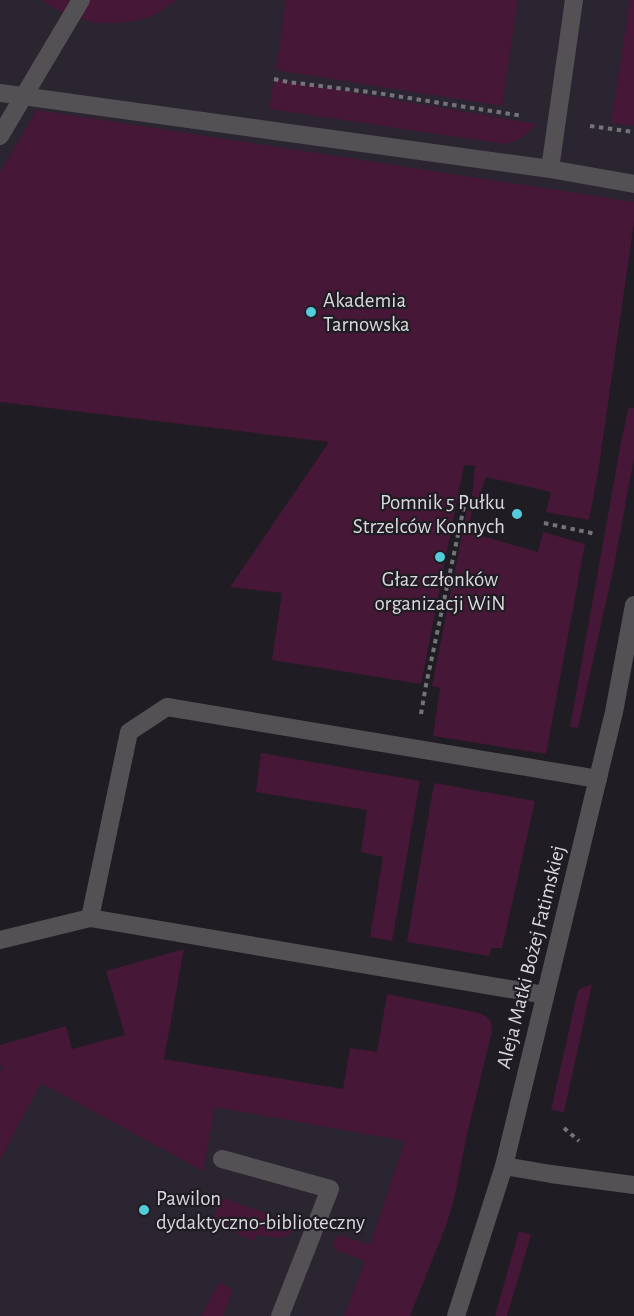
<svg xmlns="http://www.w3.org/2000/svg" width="634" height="1316" font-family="'Alegreya Sans',sans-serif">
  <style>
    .built { fill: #2a2530 }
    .green { fill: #461736 }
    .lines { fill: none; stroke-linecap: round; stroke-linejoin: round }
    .path { stroke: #747378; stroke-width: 4; stroke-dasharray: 4.5 4.5; stroke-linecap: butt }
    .lane { stroke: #545154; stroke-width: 18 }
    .street { stroke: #545154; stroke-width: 18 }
    .poi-dot { fill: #53cbda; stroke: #1f1d23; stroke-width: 2 }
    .labels { text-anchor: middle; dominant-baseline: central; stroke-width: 4.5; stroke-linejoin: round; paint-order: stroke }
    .poi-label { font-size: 21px; fill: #d9d8dc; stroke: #1f1d23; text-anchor: start }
    .street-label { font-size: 21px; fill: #d9d8dc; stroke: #1f1d23 }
  </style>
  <rect width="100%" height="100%" fill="#1f1d23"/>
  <g class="built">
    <polygon points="0,0 634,0 634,222 0,402"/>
    <polygon points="0,1052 429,1127 371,1316 0,1316"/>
  </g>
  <g class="green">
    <path d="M42,0H177C168,5 159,14 149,17C112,29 73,24 42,0Z"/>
    <polygon points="286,0 518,0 502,106 276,70"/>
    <polygon points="630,0 634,0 634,126 611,123"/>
    <path d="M274,79L536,124C527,135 519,141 505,144L269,109Z"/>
    <polygon points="37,110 634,202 634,222 598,473 589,520 546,512 551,492 486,477 479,498 472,496 475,466 464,465 421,684 272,660 282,593 230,587 329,442 0,402 0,172"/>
    <polygon points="631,407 634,408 634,458 614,566 578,728 570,727 621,442 628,410"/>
    <polygon points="467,510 472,511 468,532 538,552 543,532 585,544 546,754 433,736 440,688 432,686"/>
    <polygon points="261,753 420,781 392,941 370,937 383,857 361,852 367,810 256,792"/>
    <polygon points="434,783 535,801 502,948 492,948 489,956 407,942"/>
    <path d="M184,949L164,1059L343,1089L350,1048L377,1052L387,994L479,1013C489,1018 492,1020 492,1031L467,1134L455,1195L447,1223L410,1316H344L365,1261L338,1251L333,1247C333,1241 335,1238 340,1235L370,1245L405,1141L215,1107L203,1171L41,1083L0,1160V1074L3,1066H0V1045L66,1026L72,1049L125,1035L106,971Z"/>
    <polygon points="592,984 564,1112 551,1110 578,990"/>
    <polygon points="223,1198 285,1220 293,1224 292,1230 289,1235 280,1238 256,1235 254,1241 210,1222"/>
    <polygon points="519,1231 531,1235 507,1316 495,1316"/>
    <polygon points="219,1282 233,1290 223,1316 201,1316"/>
  </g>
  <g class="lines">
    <g class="path">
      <polyline points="274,79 288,82 377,93 523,116"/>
      <polyline points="590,126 634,132"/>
      <polyline points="544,523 596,534"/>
      <polyline points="421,714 426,685 465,502 476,505"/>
      <polyline points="564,1128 579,1141"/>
    </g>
    <g class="lane">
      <polyline points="0,93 550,169 634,184"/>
      <polyline points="550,169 574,0"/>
      <polyline points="90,918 129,732 167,707 598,779"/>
      <polyline points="0,940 90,918 545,995"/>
      <polyline points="222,1159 330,1189 280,1316"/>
    </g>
    <g class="street">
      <polyline points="0,136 81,0"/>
      <polyline points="504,1166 551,1174 634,1185"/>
      <polyline points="456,1316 504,1166 614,712 634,605"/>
    </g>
  </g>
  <g class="poi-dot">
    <circle cx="311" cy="312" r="6"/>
    <circle cx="517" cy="514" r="6"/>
    <circle cx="440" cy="557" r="6"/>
    <circle cx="144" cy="1210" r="6"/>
  </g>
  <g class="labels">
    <g class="poi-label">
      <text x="323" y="300">Akademia<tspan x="323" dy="24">Tarnowska</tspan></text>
      <text x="505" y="502" text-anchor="end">Pomnik 5 Pułku<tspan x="505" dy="24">Strzelców Konnych</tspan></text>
      <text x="440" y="579" text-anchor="middle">Głaz członków<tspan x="440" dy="24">organizacji WiN</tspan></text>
      <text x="156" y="1198">Pawilon<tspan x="156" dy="24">dydaktyczno-biblioteczny</tspan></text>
    </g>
    <g class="street-label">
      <text transform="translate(531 957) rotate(-76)">Aleja Matki Bożej Fatimskiej</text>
    </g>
  </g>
</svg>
